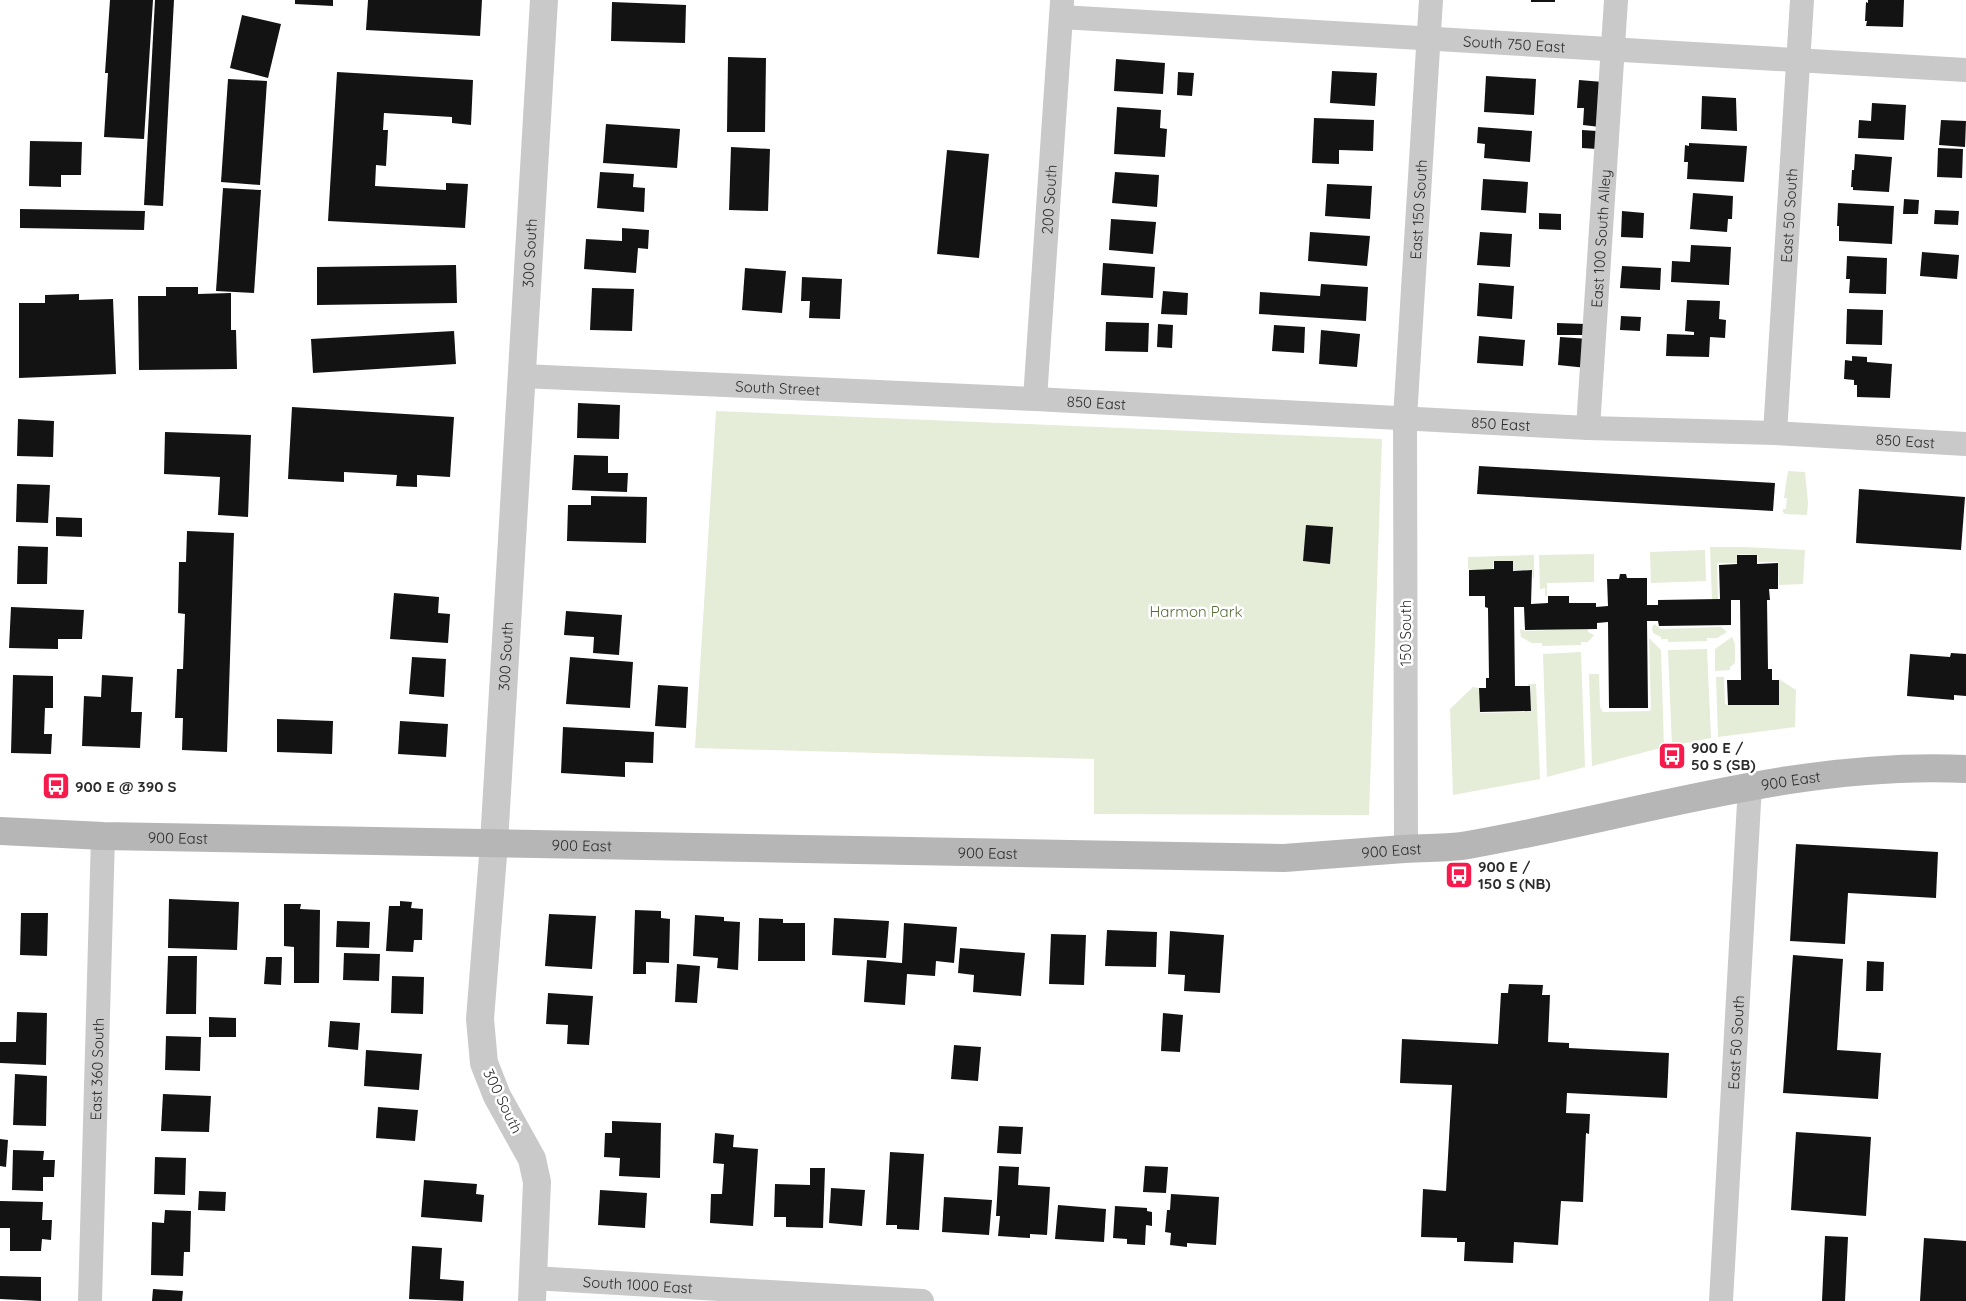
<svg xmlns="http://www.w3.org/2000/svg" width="1966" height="1301" font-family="Quicksand,sans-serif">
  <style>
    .green { fill: #e5ecd7 }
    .building { fill: #131313 }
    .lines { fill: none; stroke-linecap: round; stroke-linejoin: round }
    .minor { stroke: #c9c9c9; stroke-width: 24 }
    .tertiary { stroke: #c9c9c9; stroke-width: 28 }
    .secondary { stroke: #b6b6b6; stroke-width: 28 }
    .labels { text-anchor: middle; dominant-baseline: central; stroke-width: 5; stroke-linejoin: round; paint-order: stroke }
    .street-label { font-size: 15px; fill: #2c2c2c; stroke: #fff }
    .park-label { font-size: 15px; fill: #576b35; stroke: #fff }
    .poi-label { font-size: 15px; font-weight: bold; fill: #2c2c2c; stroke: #fff; text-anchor: start }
  </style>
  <rect width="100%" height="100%" fill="#fff"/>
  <g class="green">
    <polygon points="716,411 1382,439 1369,815 1094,814 1094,759 695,748"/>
    <polygon points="1788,471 1805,472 1808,503 1807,514 1806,515 1785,514 1783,512 1783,509 1786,509 1787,498 1784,498"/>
    <polygon points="1710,547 1745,547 1805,550 1803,584 1779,585 1778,562 1758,562 1758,555 1737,554 1737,563 1717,563 1718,599 1712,599"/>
    <polygon points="1705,550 1706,581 1651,583 1650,552"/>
    <polygon points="1594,554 1594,582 1547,583 1547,596 1545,596 1545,588 1540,589 1539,555"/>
    <polygon points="1534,555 1534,578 1533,579 1532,570 1513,570 1512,561 1493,561 1493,569 1468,569 1468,557"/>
    <polygon points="1654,624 1661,629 1721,627 1727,632 1717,638 1707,638 1707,641 1668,642 1668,639 1661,639 1661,637 1653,633 1652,628"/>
    <polygon points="1520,629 1525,631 1588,629 1588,632 1594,635 1588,642 1581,642 1581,645 1542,646 1542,643 1532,643 1521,637"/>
    <polygon points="1732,637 1735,644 1735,663 1730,667 1730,670 1715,671 1715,649"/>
    <polygon points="1649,638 1661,650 1664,747 1592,766 1589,674 1599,674 1600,707 1603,712 1650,711 1651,707"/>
    <polygon points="1707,649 1711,738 1672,746 1668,650"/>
    <polygon points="1581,652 1585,767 1547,777 1543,654"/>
    <polygon points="1716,677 1724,677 1725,704 1728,705 1779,705 1779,679 1796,690 1795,727 1718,737"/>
    <polygon points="1528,684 1536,684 1540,779 1453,795 1450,709 1473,687 1479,688 1480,713 1530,712 1531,686 1528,686"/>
  </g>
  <g class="building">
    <polygon points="110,0 153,0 144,139 104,137 108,73 105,73"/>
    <polygon points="155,0 174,0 163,206 144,205"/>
    <polygon points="295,0 333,0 333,6 295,4"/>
    <polygon points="368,0 482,0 480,36 366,30"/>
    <rect x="1531" y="0" width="24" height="2"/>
    <polygon points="1868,0 1904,0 1903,27 1866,26 1867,21 1865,21 1866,2 1868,3"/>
    <polygon points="612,2 686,5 685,43 611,41"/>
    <polygon points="242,15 281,24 268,78 230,68"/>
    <polygon points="728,57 766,58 765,132 727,132"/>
    <polygon points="1116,59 1165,63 1163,94 1114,91"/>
    <polygon points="1332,71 1377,73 1375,106 1330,103"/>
    <polygon points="337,72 473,80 471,125 452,123 452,117 384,113 383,130 388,130 386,166 376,165 375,186 446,190 446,183 468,184 465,228 328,221"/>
    <polygon points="1178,72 1194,73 1192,96 1177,95"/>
    <polygon points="1486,76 1536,79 1534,115 1484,112"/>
    <polygon points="228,79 267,81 260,185 221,182"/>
    <polygon points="1579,80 1603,82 1600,127 1583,125 1584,108 1577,108"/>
    <polygon points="1702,96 1736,98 1737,131 1701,129"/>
    <polygon points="1872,103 1906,105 1904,140 1858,138 1859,120 1871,121"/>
    <polygon points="1117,107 1161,110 1160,128 1167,129 1165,157 1114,154"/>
    <polygon points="1314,118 1374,120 1373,151 1339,150 1339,164 1312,163"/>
    <polygon points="1941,120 1966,121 1965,147 1939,145"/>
    <polygon points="606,124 680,129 677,168 603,163"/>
    <polygon points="1478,127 1532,131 1530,162 1484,158 1485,144 1477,143"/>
    <polygon points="1582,130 1597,131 1597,149 1582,148"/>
    <polygon points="30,141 82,142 81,175 61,175 61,187 29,186"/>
    <polygon points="1689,143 1747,146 1744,182 1687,179 1688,162 1684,162 1685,145 1689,146"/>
    <polygon points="731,147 770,149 768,211 729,210"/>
    <polygon points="1938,148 1963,149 1962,178 1937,177"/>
    <polygon points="947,150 989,154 979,258 937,254"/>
    <polygon points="1855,154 1892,157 1889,192 1853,190 1853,187 1851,187 1852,170 1854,170"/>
    <polygon points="600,172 634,174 633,187 645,188 644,212 597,208"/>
    <polygon points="1115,172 1159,175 1157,207 1112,203"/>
    <polygon points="1483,179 1528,182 1526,213 1481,210"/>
    <polygon points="1327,184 1372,186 1370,219 1325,216"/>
    <polygon points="223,188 261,190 254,293 216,291"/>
    <polygon points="1693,193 1733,196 1732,219 1728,219 1727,232 1690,229"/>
    <polygon points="1904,199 1919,200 1918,214 1903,214"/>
    <polygon points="1838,203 1894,206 1892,244 1839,241 1839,226 1837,226"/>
    <polygon points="20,209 145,211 144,230 20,228"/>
    <polygon points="1935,210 1959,211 1958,225 1934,224"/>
    <polygon points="1622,211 1644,213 1643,238 1621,237"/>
    <polygon points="1539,213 1561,214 1561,230 1539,229"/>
    <polygon points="1111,219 1156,222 1153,254 1109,250"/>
    <polygon points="622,228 649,230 648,249 638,248 636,273 584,269 586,239 622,241"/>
    <polygon points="1310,232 1370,236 1367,266 1308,261"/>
    <polygon points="1480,232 1512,234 1510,267 1477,265"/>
    <polygon points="1691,245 1731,247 1729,285 1671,282 1672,261 1690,262"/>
    <polygon points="1922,252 1959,255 1957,279 1920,276"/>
    <polygon points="1847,256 1887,258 1886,294 1849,293 1850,279 1846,279"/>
    <polygon points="1103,263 1155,267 1153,298 1101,295"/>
    <polygon points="456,265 457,303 317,305 317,267"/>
    <polygon points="1622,266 1661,268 1660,290 1620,288"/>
    <polygon points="745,268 786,271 782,313 742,310"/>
    <polygon points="802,277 842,279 840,319 809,318 810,301 801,301"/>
    <polygon points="1479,283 1514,286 1512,319 1477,316"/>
    <polygon points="1321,284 1368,287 1366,321 1259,314 1260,292 1320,296"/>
    <polygon points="166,287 198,287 198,294 231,293 231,330 236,330 237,369 139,370 138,296 166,296"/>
    <polygon points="592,288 634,289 632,331 590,330"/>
    <polygon points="1163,291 1188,293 1187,315 1161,314"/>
    <polygon points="79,294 79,300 113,299 116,374 19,378 19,303 45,303 45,295"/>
    <polygon points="1687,300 1720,301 1719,319 1726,320 1725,338 1710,337 1709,357 1666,356 1667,334 1694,335 1694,332 1685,331"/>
    <polygon points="1847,309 1883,310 1882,345 1846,344"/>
    <polygon points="1621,316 1641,317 1640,331 1620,330"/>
    <polygon points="1106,322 1149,323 1148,352 1105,351"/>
    <polygon points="1557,323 1586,324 1586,335 1557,335"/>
    <polygon points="1158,324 1173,325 1172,348 1157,347"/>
    <polygon points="1274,325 1305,327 1304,353 1272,351"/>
    <polygon points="1321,330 1360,334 1357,367 1319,364"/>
    <polygon points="454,331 456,364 313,373 311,339"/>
    <polygon points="1479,336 1525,340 1523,366 1477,363"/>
    <polygon points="1560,337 1589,339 1587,368 1558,365"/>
    <polygon points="1852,356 1867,357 1867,362 1892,364 1890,398 1857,397 1857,385 1854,385 1854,380 1844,379 1845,360 1852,361"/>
    <polygon points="578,403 620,405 619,439 577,438"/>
    <polygon points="292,407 454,417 450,477 417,475 417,487 396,486 397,475 344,472 344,482 288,479"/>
    <polygon points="18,419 54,421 53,457 17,456"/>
    <polygon points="165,432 251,435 248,517 218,515 220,477 164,474"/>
    <polygon points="574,455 608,456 608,473 628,473 627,492 572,490"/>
    <polygon points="1479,466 1775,483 1773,511 1477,494"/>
    <polygon points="17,484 50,485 48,523 16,522"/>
    <polygon points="1859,489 1965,497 1961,550 1856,543"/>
    <polygon points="591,496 647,497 646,543 567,541 568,505 591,505"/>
    <polygon points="56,517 82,518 82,537 56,536"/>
    <polygon points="1306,525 1333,527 1330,564 1303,561"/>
    <polygon points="187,531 234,533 227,752 182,750 183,718 175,718 177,669 183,669 185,614 178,613 179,562 186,562"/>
    <polygon points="18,546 48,547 47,584 17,584"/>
    <polygon points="1737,555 1757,555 1757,564 1778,563 1778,589 1769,589 1770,600 1767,600 1768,669 1772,669 1772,680 1779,680 1779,705 1728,705 1727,680 1741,680 1740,600 1731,600 1731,625 1659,626 1658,621 1647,621 1648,708 1609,708 1608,622 1597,623 1597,629 1525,630 1524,607 1514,607 1515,686 1530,686 1531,711 1480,712 1479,688 1486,688 1486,678 1489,678 1488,608 1485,607 1485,596 1469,596 1469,570 1494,569 1494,561 1513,561 1513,571 1532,570 1531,604 1548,603 1548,596 1569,596 1569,603 1596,603 1596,607 1608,606 1607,579 1619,579 1620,574 1626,574 1627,578 1647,578 1647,605 1658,605 1658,600 1720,599 1719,565 1737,564"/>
    <polygon points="394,593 439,597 438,613 450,614 448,643 390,639"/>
    <polygon points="11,607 84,610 82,639 58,639 58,649 9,648"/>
    <polygon points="566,611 622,615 619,655 593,653 594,637 564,635"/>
    <polygon points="1951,653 1966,654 1966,696 1954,695 1954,700 1907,696 1910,654 1950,657"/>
    <polygon points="412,657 446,659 444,697 409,694"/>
    <polygon points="570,657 633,662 630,708 566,704"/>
    <polygon points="13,675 53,676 53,708 45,708 44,734 52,734 51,754 11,753"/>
    <polygon points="102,675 133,677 131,712 142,712 140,748 82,746 84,696 101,697"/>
    <polygon points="658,685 688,687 686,728 655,726"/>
    <polygon points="277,719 333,721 332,754 277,752"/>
    <polygon points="400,721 448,724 446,757 398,754"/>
    <polygon points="563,727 654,732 653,763 625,762 625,777 561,773"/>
    <polygon points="1796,844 1938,852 1936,898 1848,893 1845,944 1790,941"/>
    <polygon points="169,899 239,902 237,950 168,948"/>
    <polygon points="400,901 412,902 411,908 423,909 422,940 414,940 413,952 386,951 389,906 400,906"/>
    <polygon points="284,904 301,904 300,909 320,910 319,983 294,983 294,947 284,946"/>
    <polygon points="635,910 661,911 661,918 670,919 669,963 646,962 646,974 633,974"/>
    <polygon points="21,913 48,913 47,956 20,955"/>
    <polygon points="549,914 596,916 592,969 545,966"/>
    <polygon points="695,915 724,917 724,921 740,922 738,970 717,968 718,958 693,956"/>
    <polygon points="759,918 783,919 783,923 805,923 805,961 758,961"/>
    <polygon points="834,918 889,921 886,958 832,955"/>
    <polygon points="337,921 370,922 369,948 336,947"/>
    <polygon points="904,923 957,927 954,963 936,961 935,976 907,974 905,1005 864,1002 867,960 902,963"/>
    <polygon points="1107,930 1157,932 1156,967 1105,966"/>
    <polygon points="1170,931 1224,935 1220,993 1184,991 1185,975 1168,974"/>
    <polygon points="1051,934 1086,935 1084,985 1049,984"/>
    <polygon points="960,948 1025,953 1021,996 973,992 974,975 958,973"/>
    <polygon points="344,953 380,954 379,981 343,980"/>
    <polygon points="1793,955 1843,959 1837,1050 1881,1053 1878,1099 1783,1093"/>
    <polygon points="168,956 197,956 196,1014 166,1014"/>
    <polygon points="266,957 282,957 281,985 264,984"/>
    <polygon points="1867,961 1884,962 1883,991 1866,991"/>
    <polygon points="677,964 700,966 697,1003 675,1002"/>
    <polygon points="392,976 424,977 423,1014 391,1013"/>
    <polygon points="1509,984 1543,985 1542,995 1550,995 1548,1042 1569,1043 1569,1048 1669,1053 1667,1098 1567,1093 1566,1113 1590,1114 1589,1134 1586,1133 1583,1202 1561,1201 1558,1245 1514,1242 1513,1263 1464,1261 1465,1242 1457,1242 1457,1238 1421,1237 1423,1189 1446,1191 1452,1085 1400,1083 1402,1039 1498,1044 1501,993 1508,993"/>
    <polygon points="548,993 593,996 589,1045 567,1044 568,1025 546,1024"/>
    <polygon points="17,1012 47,1013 46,1065 0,1063 0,1042 16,1042"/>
    <polygon points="1163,1013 1183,1015 1180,1052 1161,1051"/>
    <polygon points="209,1017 236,1018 236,1037 209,1037"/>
    <polygon points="330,1021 360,1023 358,1050 328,1047"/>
    <polygon points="166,1036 201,1037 200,1071 165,1070"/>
    <polygon points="954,1045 981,1047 978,1081 951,1079"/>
    <polygon points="366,1050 422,1054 419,1090 364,1086"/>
    <polygon points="15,1074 47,1076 46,1126 13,1125"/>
    <polygon points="163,1094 211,1096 209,1132 161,1131"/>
    <polygon points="378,1107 418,1110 415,1141 376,1138"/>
    <polygon points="612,1121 661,1123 660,1178 619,1176 620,1158 604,1157 605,1133 612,1133"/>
    <polygon points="999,1126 1023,1127 1021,1154 997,1153"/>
    <polygon points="1796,1132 1871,1137 1866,1216 1791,1210"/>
    <polygon points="715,1133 734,1135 733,1147 758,1149 753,1226 710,1223 711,1194 722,1194 724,1164 713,1163"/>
    <polygon points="0,1139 8,1140 6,1167 0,1166"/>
    <polygon points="13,1150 44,1151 43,1160 55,1160 54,1177 43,1177 43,1191 12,1190"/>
    <polygon points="890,1152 924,1154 919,1230 897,1229 897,1225 886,1225"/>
    <polygon points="155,1157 186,1158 185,1195 154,1194"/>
    <polygon points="999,1166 1019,1167 1018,1185 1050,1187 1047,1235 1030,1234 1030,1238 998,1236 1000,1216 996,1216"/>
    <polygon points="1145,1166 1168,1167 1166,1193 1143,1192"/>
    <polygon points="810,1168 825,1168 823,1228 786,1227 786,1217 774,1217 775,1184 810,1185"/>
    <polygon points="424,1180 477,1184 476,1194 484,1195 482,1222 421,1217"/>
    <polygon points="831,1188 865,1190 862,1226 829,1223"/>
    <polygon points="600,1190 647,1193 645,1228 598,1225"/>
    <polygon points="199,1191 226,1192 225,1211 198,1210"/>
    <polygon points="1171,1194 1219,1197 1216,1245 1187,1243 1187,1247 1170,1245 1171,1233 1165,1232 1167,1210 1170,1210"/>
    <polygon points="944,1197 992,1200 989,1235 942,1232"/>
    <polygon points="0,1201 43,1202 42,1220 52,1220 51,1240 42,1239 41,1251 10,1251 10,1228 0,1228"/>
    <polygon points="1058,1205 1106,1209 1104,1242 1055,1239"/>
    <polygon points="1115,1206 1147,1208 1147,1211 1152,1212 1152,1226 1146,1225 1145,1245 1127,1244 1127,1239 1113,1238"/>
    <polygon points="165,1210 191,1211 190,1252 184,1252 183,1276 151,1275 152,1222 164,1223"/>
    <polygon points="1825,1236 1848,1237 1845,1301 1822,1301"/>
    <polygon points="1924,1238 1966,1241 1966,1301 1920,1301"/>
    <polygon points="412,1246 442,1248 440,1279 464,1281 463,1301 409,1299"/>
    <polygon points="0,1276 41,1277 41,1301 0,1299"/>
    <polygon points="153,1289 183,1291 182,1301 152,1301"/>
  </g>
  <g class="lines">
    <g class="minor">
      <path id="s1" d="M1061,17L1966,70"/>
      <path id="s2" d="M522,376L1035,399L1588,428L1775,433L1966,444"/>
      <path id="s3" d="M1035,399L1062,2"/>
      <path id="s4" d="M1588,428L1616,0"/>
      <path id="s5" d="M1775,433L1802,0"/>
      <path id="s6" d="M1406,849L1405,418L1431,0"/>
      <path id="s7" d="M533,1278L922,1301"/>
      <path id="s8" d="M90,1301L103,836"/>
      <path id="s9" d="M1721,1301L1750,785"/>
    </g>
    <path class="tertiary" id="s10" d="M532,1301L537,1182L532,1159L497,1096L484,1063L480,1019L494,843L544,0"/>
    <path class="secondary" id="s11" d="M0,831L103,836L1284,858C1324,855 1364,852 1404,849C1425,847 1447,849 1468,845C1634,816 1796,761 1966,769"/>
  </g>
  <defs>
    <g id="bus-square" transform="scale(1.4375)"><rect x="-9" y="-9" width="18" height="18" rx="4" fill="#f71a4c" stroke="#fff"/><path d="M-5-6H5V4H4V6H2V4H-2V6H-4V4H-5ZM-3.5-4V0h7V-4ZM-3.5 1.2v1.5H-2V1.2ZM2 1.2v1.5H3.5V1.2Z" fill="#fff"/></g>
  </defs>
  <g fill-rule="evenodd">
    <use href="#bus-square" x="1672" y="756"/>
    <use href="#bus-square" x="56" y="786"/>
    <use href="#bus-square" x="1459" y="875"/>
  </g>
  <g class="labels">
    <g class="street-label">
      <text stroke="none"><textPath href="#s1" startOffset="454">South 750 East</textPath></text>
      <text stroke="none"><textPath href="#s3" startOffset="200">200 South</textPath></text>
      <text stroke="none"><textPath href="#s6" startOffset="640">East 150 South</textPath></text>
      <text stroke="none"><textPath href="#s5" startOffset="218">East 50 South</textPath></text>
      <text stroke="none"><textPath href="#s4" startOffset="190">East 100 South Alley</textPath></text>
      <text stroke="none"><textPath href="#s10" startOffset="1062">300 South</textPath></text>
      <text stroke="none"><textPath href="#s2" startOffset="256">South Street</textPath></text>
      <text stroke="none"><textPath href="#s2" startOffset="575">850 East</textPath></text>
      <text stroke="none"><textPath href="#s2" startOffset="980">850 East</textPath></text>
      <text stroke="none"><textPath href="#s2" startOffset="1385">850 East</textPath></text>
      <text transform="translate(1405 633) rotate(-90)">150 South</text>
      <text stroke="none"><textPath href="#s10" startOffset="658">300 South</textPath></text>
      <text stroke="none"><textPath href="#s11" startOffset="1798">900 East</textPath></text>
      <text stroke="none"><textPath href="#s11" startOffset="178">900 East</textPath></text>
      <text stroke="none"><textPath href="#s11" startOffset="582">900 East</textPath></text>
      <text stroke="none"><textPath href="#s11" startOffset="1392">900 East</textPath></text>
      <text stroke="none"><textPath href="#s11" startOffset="988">900 East</textPath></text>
      <text stroke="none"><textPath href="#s9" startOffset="259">East 50 South</textPath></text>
      <text stroke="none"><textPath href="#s8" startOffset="232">East 360 South</textPath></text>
      <text transform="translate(503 1101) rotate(64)">300 South</text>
      <text stroke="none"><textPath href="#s7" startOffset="105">South 1000 East</textPath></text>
    </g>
    <g class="park-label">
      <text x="1196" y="611">Harmon Park</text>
    </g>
    <g class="poi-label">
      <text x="1691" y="747">900 E /<tspan x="1691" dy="17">50 S (SB)</tspan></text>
      <text x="75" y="786">900 E @ 390 S</text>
      <text x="1478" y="866">900 E /<tspan x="1478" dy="17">150 S (NB)</tspan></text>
    </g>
  </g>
</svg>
